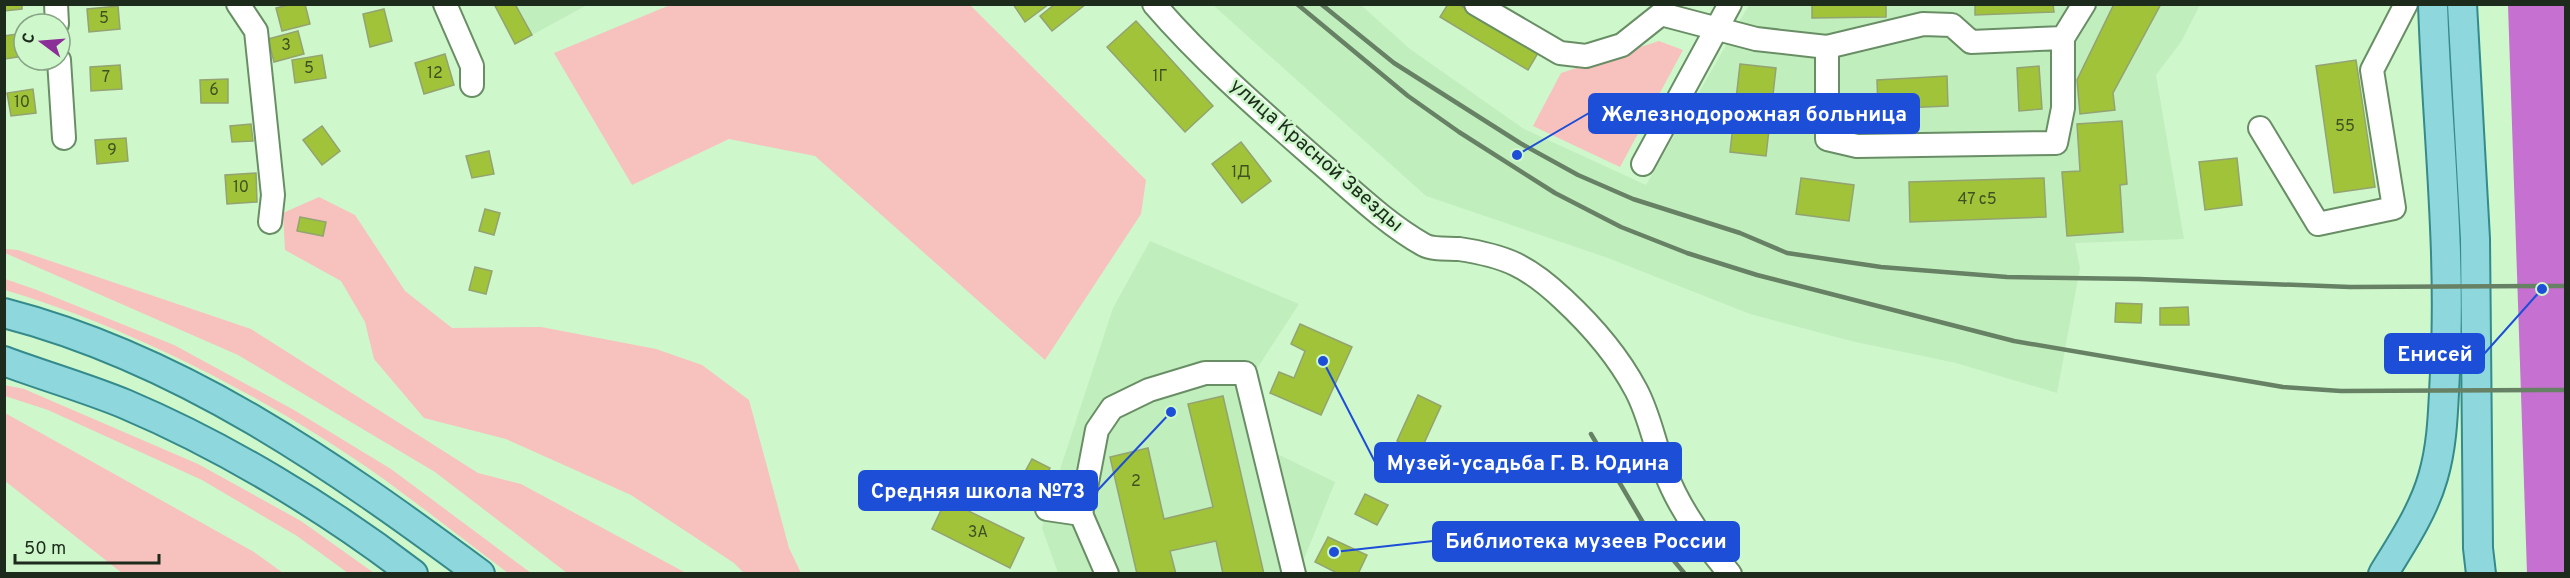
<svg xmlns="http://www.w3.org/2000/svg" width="2570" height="578" font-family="Overpass,sans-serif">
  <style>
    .built { fill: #c1eebd }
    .green { fill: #f7c1be }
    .water { fill: #c670d1 }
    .building { fill: #a0c33a; stroke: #93a372; stroke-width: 1.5 }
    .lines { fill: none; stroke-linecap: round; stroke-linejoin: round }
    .minor-casing { stroke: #698e66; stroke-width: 26 }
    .major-casing { stroke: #358a8b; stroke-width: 32 }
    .minor { stroke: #fff; stroke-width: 22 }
    .major { stroke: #8ed7dd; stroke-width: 28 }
    .rail { stroke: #678165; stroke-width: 4.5 }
    .labels { text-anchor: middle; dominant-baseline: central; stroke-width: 5; stroke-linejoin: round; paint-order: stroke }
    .number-label { font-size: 16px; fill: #3d5123 }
    .street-label { font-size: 20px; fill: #1c2b1b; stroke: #cff7cc }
    .leader { fill: none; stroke: #1d4ed8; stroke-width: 2 }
    .callout-dot { fill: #1d4ed8; stroke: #cff7cc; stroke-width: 2 }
    .callout { fill: #1d4ed8; stroke: #1d4ed8; stroke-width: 2 }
    .callout-label { font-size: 21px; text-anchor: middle; font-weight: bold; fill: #fff }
  </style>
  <rect width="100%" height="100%" fill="#cff7cc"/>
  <g class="built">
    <polygon points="515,5 587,5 532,35"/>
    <polygon points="1213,5 1361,5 1410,49 1524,129 1646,185 1749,5 2200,5 2181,42 2156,75 2184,239 2075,243 2080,268 2057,393 1956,363 1851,341 1750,314 1608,258 1426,196"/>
    <polygon points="1150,241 1299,304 1254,373 1273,452 1335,482 1304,559 1307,573 1058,573 1042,528 1047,509 1113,308"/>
  </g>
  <g class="green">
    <polygon points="670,5 970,5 1146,180 1141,214 1045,360 815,156 729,139 632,185 554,53"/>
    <polygon points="1659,41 1683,50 1620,167 1533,126 1561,73"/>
    <polygon points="319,197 355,215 405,291 452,328 541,327 656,349 702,365 749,400 789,548 801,573 744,573 734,563 631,495 506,439 424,418 374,359 365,322 341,281 285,250 283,213"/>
    <polygon points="5,249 18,250 251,329 478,473 521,484 686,573 567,573 435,472 238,355 5,253"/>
    <path d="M5,279L37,290L174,345L294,410L391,469L531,573H508C467,542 426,510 385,480C276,402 133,328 5,290Z"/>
    <polygon points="4,385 24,389 198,464 301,521 374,573 348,573 297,536 202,480 48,410 5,396"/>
    <polygon points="5,413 254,552 283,573 122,573 5,481"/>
  </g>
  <polygon class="water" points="2508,5 2565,5 2565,573 2527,573"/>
  <g class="building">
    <polygon points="4,4 22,4 22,9 4,11"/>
    <polygon points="292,4 305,4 310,24 282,31 276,8"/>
    <polygon points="494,4 515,4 532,35 515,44"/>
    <polygon points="1013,4 1049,4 1025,22"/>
    <polygon points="1055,4 1086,4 1052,31 1040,16"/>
    <polygon points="1448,4 1458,4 1538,53 1528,70 1440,17"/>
    <polygon points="1812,4 1886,4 1886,17 1812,18"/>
    <polygon points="1975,4 2053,4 2054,12 1975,15"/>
    <polygon points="2114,4 2161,4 2113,93 2115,110 2080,114 2077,80"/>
    <polygon points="118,6 120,29 89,32 87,9"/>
    <polygon points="384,9 392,41 370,47 363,14"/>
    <polygon points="1136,21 1213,106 1185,132 1107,47"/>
    <polygon points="298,31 304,54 274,62 268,39"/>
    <polygon points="24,33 24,56 5,59 4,36"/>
    <polygon points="445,54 454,85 424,94 415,63"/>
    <polygon points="322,55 326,78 295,83 292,60"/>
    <polygon points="2356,60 2375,187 2334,193 2316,66"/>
    <polygon points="1740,64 1776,68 1766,156 1730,152"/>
    <polygon points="120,65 122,89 91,91 90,67"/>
    <polygon points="2039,66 2042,109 2019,111 2017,68"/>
    <polygon points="1947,76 1948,106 1878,109 1877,80"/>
    <polygon points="228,79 228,103 201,103 200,80"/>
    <polygon points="33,89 36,113 11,116 7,93"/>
    <polygon points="2122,121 2127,184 2120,185 2123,232 2067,236 2062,172 2080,171 2077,124"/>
    <polygon points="251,124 253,141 232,142 230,126"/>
    <polygon points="322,126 340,151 322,165 303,140"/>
    <polygon points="126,138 128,161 97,164 95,140"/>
    <polygon points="1241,142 1271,181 1242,203 1212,164"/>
    <polygon points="489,151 494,174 472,178 466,156"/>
    <polygon points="2237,158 2242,205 2205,210 2199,162"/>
    <polygon points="256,173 257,202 227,204 225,175"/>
    <polygon points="1801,178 1854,185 1849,221 1796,214"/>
    <polygon points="2044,178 2046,217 1910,222 1909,182"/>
    <polygon points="485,209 500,213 494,235 479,231"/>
    <polygon points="300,217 326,222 323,236 297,231"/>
    <polygon points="475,267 492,271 486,294 469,290"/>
    <polygon points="2116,303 2142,304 2141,323 2115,322"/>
    <polygon points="2188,307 2189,325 2160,325 2160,308"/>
    <polygon points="1300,324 1352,347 1321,415 1270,393 1279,372 1294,378 1305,351 1291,344"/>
    <polygon points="1418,395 1441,406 1420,452 1397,441"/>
    <polygon points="1223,396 1264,574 1223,574 1216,541 1170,551 1176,574 1137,574 1110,457 1148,448 1164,519 1213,507 1188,404"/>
    <polygon points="1032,459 1050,468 1040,488 1021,479"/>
    <polygon points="1365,494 1388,505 1377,525 1355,514"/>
    <polygon points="946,500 1024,538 1010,568 932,529"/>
    <polygon points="1328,537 1367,555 1358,574 1339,574 1315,562"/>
  </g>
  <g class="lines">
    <g class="minor-casing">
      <g id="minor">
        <polyline points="56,4 57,24"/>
        <polyline points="238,4 256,31 273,195 270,222"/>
        <polyline points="445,4 472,66 472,85"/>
        <path d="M1154,4C1204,62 1261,111 1318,161C1352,190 1385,223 1424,245C1433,250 1449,248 1459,249C1506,256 1528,266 1563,299C1591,325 1618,356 1636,390C1650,416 1654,444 1665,471C1679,509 1704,543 1730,574"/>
        <polyline points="1476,4 1560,53 1586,56 1622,45 1661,14 1756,39 1827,47"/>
        <polyline points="2063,38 1971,42 1952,25 1923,24 1827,47 1827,139 1857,146 2056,143 2063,108 2063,38 2084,4"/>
        <polyline points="59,60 64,138"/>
        <polyline points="2260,128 2318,224 2394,208 2372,70 2406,4"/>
        <polyline points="1643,164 1730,4"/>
        <polyline points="1047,509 1081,514 1097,430 1112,408 1149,390 1205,373 1245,373 1294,574"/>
        <polyline points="1081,514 1107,574"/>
      </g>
    </g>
    <g class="major-casing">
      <g id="major">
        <polyline points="2462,4 2475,239 2478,548 2481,574"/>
        <path d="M4,313C182,359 334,466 480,574"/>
        <path d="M4,361C44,376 86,388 125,404C224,446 327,508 413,574"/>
        <path d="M2383,574C2402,543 2423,512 2433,477C2443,443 2443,408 2445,373C2452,250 2437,127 2433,4"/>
      </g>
    </g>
    <use href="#minor" class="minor"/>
    <use href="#major" class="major"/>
    <g class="rail">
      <polyline points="1297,4 1408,96 1459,132 1555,193 1621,227 1687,253 1757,275 2014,341 2283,387 2341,391 2566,390"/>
      <polyline points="1321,4 1394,63 1520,143 1578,175 1633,199 1740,233 1787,253 1881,267 2007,277 2139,279 2350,287 2566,286"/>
      <polyline points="1591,434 1645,526 1685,574"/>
    </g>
  </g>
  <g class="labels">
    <g class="number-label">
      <text x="104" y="19">5</text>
      <text x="286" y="46">3</text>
      <text x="309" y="69">5</text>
      <text x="435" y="74">12</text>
      <text x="1160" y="77">1Г</text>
      <text x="106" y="78">7</text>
      <text x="214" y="91">6</text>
      <text x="22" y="103">10</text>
      <text x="2345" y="127">55</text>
      <text x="112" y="151">9</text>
      <text x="1241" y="173">1Д</text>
      <text x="241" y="188">10</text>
      <text x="1977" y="200">47 с5</text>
      <text x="1136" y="482">2</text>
      <text x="978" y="533">3А</text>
    </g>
    <g class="street-label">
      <text transform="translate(1316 156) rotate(41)">улица Красной Звезды</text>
    </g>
  </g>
  <path class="leader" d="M1517 155L1589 113M2542 289L2484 354M1323 361L1375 462M1171 412L1097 491M1334 552L1433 541"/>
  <g class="callout-dot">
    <circle cx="1517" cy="155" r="6"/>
    <circle cx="2542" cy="289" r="6"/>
    <circle cx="1323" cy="361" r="6"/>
    <circle cx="1171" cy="412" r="6"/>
    <circle cx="1334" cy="552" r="6"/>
  </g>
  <g class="callout">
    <rect x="1589" y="94" width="330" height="39" rx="6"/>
    <rect x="2385" y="334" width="99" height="39" rx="6"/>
    <rect x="1375" y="443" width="306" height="39" rx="6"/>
    <rect x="859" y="471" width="238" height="39" rx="6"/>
    <rect x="1433" y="522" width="306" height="39" rx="6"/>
  </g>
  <g class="callout-label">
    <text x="1754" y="121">Железнодорожная больница</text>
    <text x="2435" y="361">Енисей</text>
    <text x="1528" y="470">Музей-усадьба Г. В. Юдина</text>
    <text x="978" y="498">Средняя школа №73</text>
    <text x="1586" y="548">Библиотека музеев России</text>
  </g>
  <rect width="2570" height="578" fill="none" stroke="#1c2b1b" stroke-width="12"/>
  <g transform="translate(42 42) rotate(286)"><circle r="28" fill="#cff7cc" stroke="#87a585" stroke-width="1.5"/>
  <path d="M0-4.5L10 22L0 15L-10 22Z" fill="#8c2e98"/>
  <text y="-9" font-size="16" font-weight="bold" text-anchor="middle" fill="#1c2b1b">С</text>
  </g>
  <path d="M15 554v9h144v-9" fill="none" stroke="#1c2b1b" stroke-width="3"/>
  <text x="24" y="554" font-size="18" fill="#1c2b1b" stroke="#cff7cc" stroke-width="4.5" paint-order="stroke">50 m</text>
</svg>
